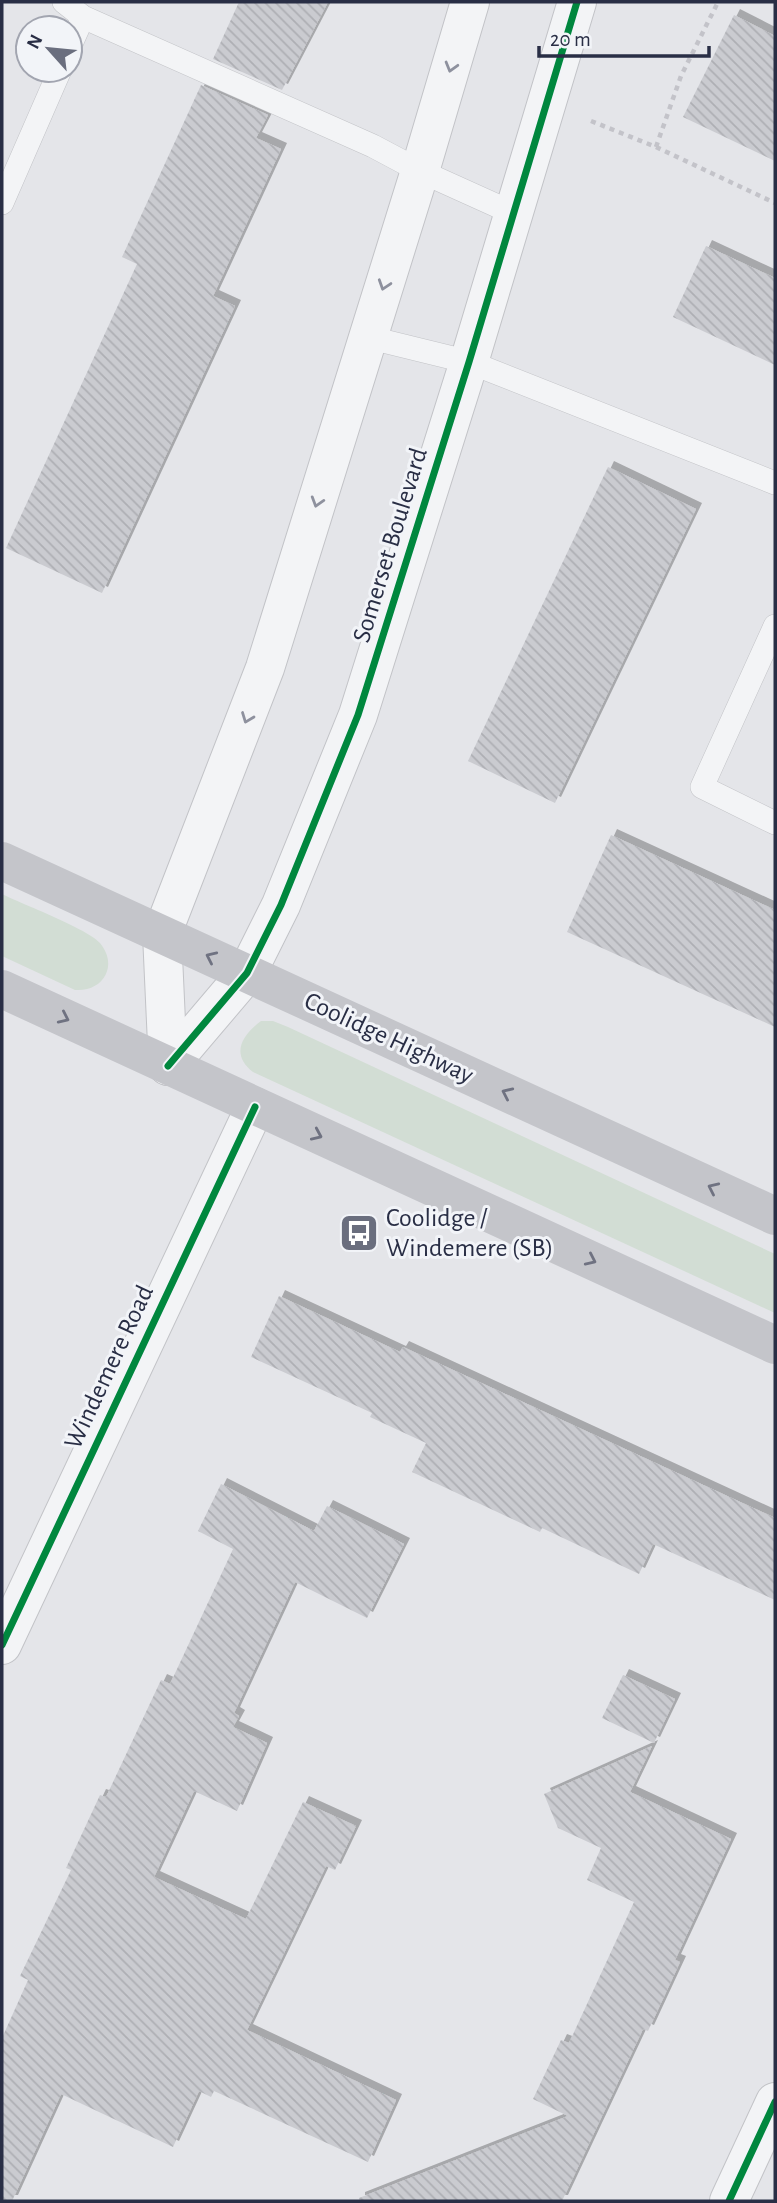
<svg xmlns="http://www.w3.org/2000/svg" width="777" height="2203" font-family="'Alegreya Sans',sans-serif">
  <style>
    .green { fill: #d2ddd4 }
    .building { fill: url(#building-back-hatch); filter: url(#shadow) }
    .lines { fill: none; stroke-linecap: round; stroke-linejoin: round }
    .service-casing { stroke: #c2c3c7; stroke-width: 24 }
    .minor-casing { stroke: #c2c3c7; stroke-width: 40 }
    .path { stroke: #c3c3c9; stroke-width: 4.5; stroke-dasharray: 5 5; stroke-linecap: butt }
    .service { stroke: #f3f4f6; stroke-width: 23 }
    .minor { stroke: #f3f4f6; stroke-width: 38 }
    .secondary { stroke: #c4c5ca; stroke-width: 38 }
    .cycleway-casing { stroke: #f2f4f8; stroke-width: 11 }
    .cycleway { stroke: #00873e; stroke-width: 7 }
    .oneway { stroke: #8e919e }
    .oneway2 { stroke: #6f7281 }
    .labels { text-anchor: middle; dominant-baseline: central; stroke-width: 6; stroke-linejoin: round; paint-order: stroke }
    .street-label { font-size: 26px; fill: #292e45; stroke: #f2f4f8 }
    .poi-label { font-size: 26px; fill: #292e45; stroke: #f2f4f8; text-anchor: start }
  </style>
  <defs>
    <pattern id="building-back-hatch" width="6" height="6" patternUnits="userSpaceOnUse" patternTransform="scale(1.75)"><rect width="6" height="6" fill="#cacbd0"/><path d="M-1 5l2 2M0 0l6 6M5-1l2 2" fill="none" stroke="#aeafb4"/></pattern>
    <filter id="shadow"><feDropShadow dx="6" dy="-6" stdDeviation="0" flood-color="#0004"/></filter>
  </defs>
  <rect width="100%" height="100%" fill="#e4e5e9"/>
  <g class="green">
    <path d="M2,894C22,904 88,929 100,943C119,966 103,992 75,990L2,956Z"/>
    <path d="M261,1021H273L288,1027L775,1254V1313L253,1072C230,1054 242,1035 261,1021Z"/>
  </g>
  <g class="building">
    <polygon points="239,2 328,2 282,90 213,59"/>
    <polygon points="734,15 775,36 775,161 683,117"/>
    <polygon points="201,85 268,115 256,138 281,149 213,296 235,306 102,593 6,548 137,264 122,257"/>
    <polygon points="706,246 775,278 775,365 673,317"/>
    <polygon points="608,467 696,509 555,803 468,761"/>
    <polygon points="611,835 775,910 775,1027 567,932"/>
    <polygon points="279,1296 400,1352 403,1347 775,1518 775,1600 653,1544 639,1574 542,1528 540,1532 412,1472 426,1443 370,1417 372,1413 251,1357"/>
    <polygon points="221,1484 314,1531 327,1506 404,1544 367,1618 295,1582 234,1713 239,1716 233,1727 267,1743 237,1811 194,1791 154,1877 246,1919 303,1802 356,1826 335,1870 326,1866 247,2030 396,2100 368,2162 214,2091 211,2097 199,2091 173,2147 61,2094 12,2201 2,2201 2,2038 28,1980 20,1976 71,1870 66,1868 100,1795 106,1797 161,1680 170,1684 233,1549 198,1531"/>
    <polygon points="623,1675 675,1699 654,1743 602,1718"/>
    <polygon points="652,1746 630,1792 731,1839 675,1960 680,1962 648,2031 643,2029 562,2201 359,2201 359,2198 568,2116 533,2099 561,2040 569,2043 634,1902 587,1880 601,1848 558,1828 544,1794"/>
  </g>
  <g class="lines">
    <g class="service-casing">
      <g id="service">
        <polyline points="64,2 83,17 373,146 420,171 513,213"/>
        <polyline points="70,46 83,17"/>
        <polyline points="2,203 60,70"/>
        <polyline points="367,337 469,362 775,483"/>
        <polyline points="775,626 702,787 775,823"/>
      </g>
    </g>
    <g class="minor-casing">
      <g id="minor">
        <polyline points="168,1066 247,973 281,905 358,715 469,362 577,2"/>
        <polyline points="168,1066 162,934 265,668 420,171 470,2"/>
        <polyline points="2,1645 255,1107"/>
        <polyline points="729,2201 775,2102"/>
      </g>
    </g>
    <g class="path">
      <polyline points="591,121 656,147 775,203"/>
      <polyline points="656,147 681,76 718,2"/>
    </g>
    <use href="#service" class="service"/>
    <use href="#minor" class="minor"/>
    <g class="secondary">
      <polyline points="2,861 775,1216"/>
      <polyline points="2,989 775,1345"/>
    </g>
    <g class="cycleway-casing">
      <g id="cycleway">
        <polyline points="168,1066 247,973 281,905 358,715 469,362 577,2"/>
        <polyline points="2,1645 255,1107"/>
        <polyline points="729,2201 775,2102"/>
      </g>
    </g>
    <use href="#cycleway" class="cycleway"/>
  </g>
  <defs><path id="oneway-chevron" d="M-2-3.5L2.5 0L-2 3.5" fill="none" stroke-width="1.6" stroke-linecap="round" stroke-linejoin="round" transform="scale(1.75)"/></defs>
  <g class="oneway">
    <use href="#oneway-chevron" transform="translate(451 67) rotate(106)"/>
    <use href="#oneway-chevron" transform="translate(384 285) rotate(108)"/>
    <use href="#oneway-chevron" transform="translate(317 502) rotate(107)"/>
    <use href="#oneway-chevron" transform="translate(247 718) rotate(111)"/>
  </g>
  <g class="oneway2">
    <use href="#oneway-chevron" transform="translate(211 957) rotate(-155)"/>
    <use href="#oneway-chevron" transform="translate(64 1018) rotate(25)"/>
    <use href="#oneway-chevron" transform="translate(507 1093) rotate(-155)"/>
    <use href="#oneway-chevron" transform="translate(317 1135) rotate(24)"/>
    <use href="#oneway-chevron" transform="translate(713 1188) rotate(-155)"/>
    <use href="#oneway-chevron" transform="translate(591 1260) rotate(25)"/>
  </g>
  <defs>
    <g id="bus-square" transform="scale(2.0125)"><rect x="-9" y="-9" width="18" height="18" rx="4" fill="#6a6e7e" stroke="#f2f4f8"/><path d="M-5-6H5V4H4V6H2V4H-2V6H-4V4H-5ZM-3.5-4V0h7V-4ZM-3.5 1.2v1.5H-2V1.2ZM2 1.2v1.5H3.5V1.2Z" fill="#fff"/></g>
  </defs>
  <g fill-rule="evenodd">
    <use href="#bus-square" x="359" y="1233"/>
  </g>
  <g class="labels">
    <g class="street-label">
      <text transform="translate(390 545) rotate(-73)">Somerset Boulevard</text>
      <text transform="translate(389 1038) rotate(25)">Coolidge Highway</text>
      <text transform="translate(109 1367) rotate(-65)">Windemere Road</text>
    </g>
    <g class="poi-label">
      <text x="386" y="1218">Coolidge /<tspan x="386" dy="30">Windemere (SB)</tspan></text>
    </g>
  </g>
  <rect width="777" height="2203" fill="none" stroke="#292e45" stroke-width="7"/>
  <g transform="translate(49 49) rotate(297)"><circle r="33" fill="#f2f4f8" stroke="#a2a5b0" stroke-width="2"/>
  <path d="M0-5L12 26L0 18L-12 26Z" fill="#6a6e7e"/>
  <text y="-10" font-size="19" font-weight="bold" text-anchor="middle" fill="#292e45">N</text>
  </g>
  <path d="M539 46v10h170v-10" fill="none" stroke="#292e45" stroke-width="3.5"/>
  <text x="550" y="46" font-size="21" fill="#292e45" stroke="#f2f4f8" stroke-width="5" paint-order="stroke">20 m</text>
</svg>
